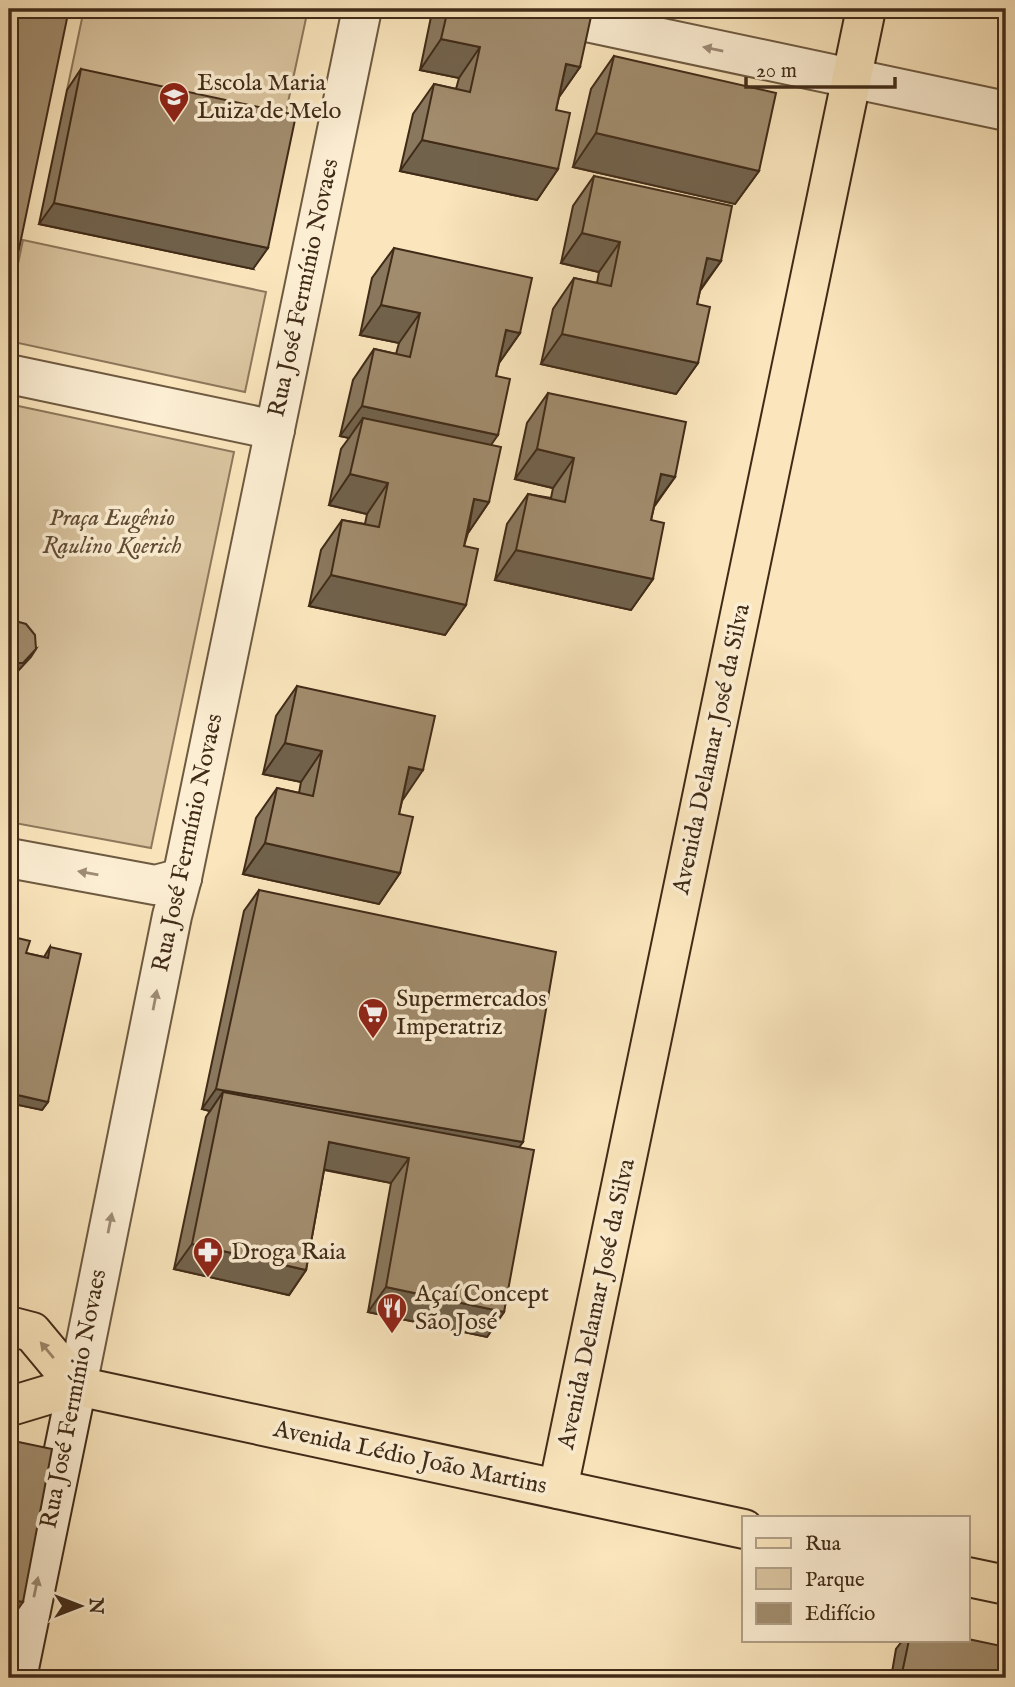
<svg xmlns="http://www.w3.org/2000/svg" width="1015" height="1687" font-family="'IM FELL English',serif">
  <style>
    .green { fill: #dac5a0; stroke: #8d785c; stroke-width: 2 }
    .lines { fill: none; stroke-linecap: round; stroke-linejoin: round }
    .minor-casing { stroke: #6e5a41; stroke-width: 42 }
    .tertiary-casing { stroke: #6e5a41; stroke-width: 42 }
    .secondary-casing { stroke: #402b18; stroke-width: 42 }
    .primary-casing { stroke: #402b18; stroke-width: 42 }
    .minor { stroke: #fceed3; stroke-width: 38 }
    .tertiary { stroke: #fceed3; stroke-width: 38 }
    .secondary { stroke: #fceed3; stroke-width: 38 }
    .primary { stroke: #fae5bc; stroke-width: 38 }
    .wall { fill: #8a785e; stroke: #402b18; stroke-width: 2 }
    .shaded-wall { fill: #71624c; stroke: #402b18; stroke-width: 2 }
    .building { fill: #a18c6d; stroke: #402b18; stroke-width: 2 }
    .oneway { fill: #9e8c76 }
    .oneway2 { fill: #9d886a }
    .labels { text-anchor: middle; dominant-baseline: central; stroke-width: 7; stroke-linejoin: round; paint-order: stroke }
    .poi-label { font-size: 24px; fill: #402b18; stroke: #fceed3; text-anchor: start }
    .street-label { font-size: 24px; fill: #402b18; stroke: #fceed3 }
    .park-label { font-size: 24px; font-style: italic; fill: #5f4a33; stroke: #fceed3 }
  </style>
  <rect width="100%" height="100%" fill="#fae5bc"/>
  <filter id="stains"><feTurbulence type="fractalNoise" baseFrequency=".00286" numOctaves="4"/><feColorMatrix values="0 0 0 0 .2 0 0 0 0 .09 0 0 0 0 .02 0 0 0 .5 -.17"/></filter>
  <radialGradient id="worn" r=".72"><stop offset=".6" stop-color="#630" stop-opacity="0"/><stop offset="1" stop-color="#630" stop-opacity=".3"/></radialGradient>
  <g class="green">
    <polygon points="84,9 308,9 281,135 67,90"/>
    <polygon points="23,240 266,292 245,392 9,341 9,307"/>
    <polygon points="9,404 234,452 151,848 9,822"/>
  </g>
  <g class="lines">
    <g class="minor-casing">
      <g id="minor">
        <polyline points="525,9 1006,111"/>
        <polyline points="9,374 275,430"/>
        <polyline points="182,878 362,9"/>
      </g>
    </g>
    <g class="tertiary-casing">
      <g id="tertiary">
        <polyline points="9,858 155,885 182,878"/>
        <polyline points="77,1386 172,916 182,878"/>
      </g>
    </g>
    <g class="secondary-casing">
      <polyline id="secondary" points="17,1678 77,1386"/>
    </g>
    <g class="primary-casing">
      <g id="primary">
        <polyline points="9,1326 32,1332 77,1386"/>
        <polyline points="9,1404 14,1405 77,1386 744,1529"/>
        <polyline points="558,1489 866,9"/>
        <polyline points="968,1577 1006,1585"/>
      </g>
    </g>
    <use href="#minor" class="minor"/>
    <use href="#tertiary" class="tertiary"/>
    <use href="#secondary" class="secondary"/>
    <use href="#primary" class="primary"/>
  </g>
  <g class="wall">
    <polygon points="435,9 577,9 580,67 559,97 556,110 558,169 537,200 400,171 413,114 434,84 456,89 459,78 420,70 432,12"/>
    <polygon points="614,56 759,171 735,204 573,167 591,89"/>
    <polygon points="81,69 253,269 39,224 67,90"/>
    <polygon points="594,176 721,261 700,291 697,304 698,363 676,394 541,364 553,309 574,278 597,283 599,272 561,263 573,206"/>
    <polygon points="394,248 520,333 499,363 496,376 491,445 489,502 468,533 464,546 466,605 445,635 309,606 321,550 342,520 365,524 367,514 329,505 341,449 349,438 340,436 353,380 374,349 396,354 399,343 360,335 372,278"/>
    <polygon points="548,393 675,477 654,507 651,520 653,579 631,610 495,580 507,524 528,494 551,498 553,488 515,479 527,423"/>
    <polygon points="297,686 402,801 399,814 400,873 379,904 243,874 256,818 277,788 299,793 301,782 263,774 276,716"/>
    <polygon points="259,890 519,1147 504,1312 487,1337 368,1312 391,1183 324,1170 306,1270 289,1295 174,1269 206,1117 210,1111 202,1109 244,911"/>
    <polygon points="9,936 26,953 44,957 50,947 48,1102 42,1110 9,1103"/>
    <polygon points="968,1639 1003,1678 891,1678 896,1649 903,1640"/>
  </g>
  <g class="shaded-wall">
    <polygon points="441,39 480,47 459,78 420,70"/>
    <polygon points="566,64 580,67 559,97"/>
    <polygon points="596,133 759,171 735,204 573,167"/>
    <polygon points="422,140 558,169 537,200 400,171"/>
    <polygon points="54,203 268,248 253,269 39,224"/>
    <polygon points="582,233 620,242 599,272 561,263"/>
    <polygon points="707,258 721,261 699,291"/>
    <polygon points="381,305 420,313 399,343 360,335"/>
    <polygon points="506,330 520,333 499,363"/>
    <polygon points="562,334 698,363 676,394 541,364"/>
    <polygon points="362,406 498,435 477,465 363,418 349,438 340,436"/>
    <polygon points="537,449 574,458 553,488 515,479"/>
    <polygon points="350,474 388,483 367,514 329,505"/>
    <polygon points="661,474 675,477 653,507"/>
    <polygon points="474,499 489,502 468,533"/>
    <polygon points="516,550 653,579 631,610 495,580"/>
    <polygon points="331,575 466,605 445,635 309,606"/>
    <polygon points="36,649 31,657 18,671 9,671 9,665 10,663"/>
    <polygon points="285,743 322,751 301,782 263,774"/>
    <polygon points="409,767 423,770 402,801"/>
    <polygon points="265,843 400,873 379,904 243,874"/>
    <polygon points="216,1089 523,1142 508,1163 223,1092 210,1111 202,1109"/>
    <polygon points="9,1093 48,1102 42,1110 9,1103"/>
    <polygon points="329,1142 409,1158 391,1183 312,1167"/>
    <polygon points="192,1244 306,1270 289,1295 174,1269"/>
    <polygon points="386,1287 504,1312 487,1337 368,1312"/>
    <polygon points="9,1599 23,1602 9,1622"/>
  </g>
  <g class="building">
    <polygon points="9,9 69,9 9,297"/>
    <polygon points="448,9 577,9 592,12 580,67 566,64 556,110 570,113 558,169 422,140 434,84 470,92 480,47 441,39"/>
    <polygon points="614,56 776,93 759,171 596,133"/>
    <polygon points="81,69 296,115 268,248 54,203"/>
    <polygon points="594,176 732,206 721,261 707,258 697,304 710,307 698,363 562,334 574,278 611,286 620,242 582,233"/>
    <polygon points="394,248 532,278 520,333 506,330 496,376 510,379 498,435 362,406 374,349 410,357 420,313 381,305"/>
    <polygon points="548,393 686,422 675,477 661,474 651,520 664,523 653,579 516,550 528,494 565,502 574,458 537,449"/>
    <polygon points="363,418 501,447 489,502 474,499 464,546 478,549 466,605 331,575 342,520 379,527 388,483 350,474"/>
    <polygon points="19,622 26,624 35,635 36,649 23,663 10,663 9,662 9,624"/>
    <polygon points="297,686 435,716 423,770 409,767 399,814 413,817 400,873 265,843 277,788 313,796 322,751 285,743"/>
    <polygon points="259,890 556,952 523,1142 216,1089"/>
    <polygon points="9,936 30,941 26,953 48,958 50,947 81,954 48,1102 9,1093"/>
    <polygon points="223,1092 534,1150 504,1312 386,1287 409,1158 329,1142 306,1270 192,1244"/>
    <polygon points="9,1440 52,1449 23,1602 9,1599"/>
    <polygon points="968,1639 1006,1647 1006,1660 1003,1678 901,1678 909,1640"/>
  </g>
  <defs><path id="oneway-solid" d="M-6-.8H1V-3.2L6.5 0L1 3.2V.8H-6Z" transform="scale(1.75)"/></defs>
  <g class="oneway">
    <use href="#oneway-solid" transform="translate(713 49) rotate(-168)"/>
    <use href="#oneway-solid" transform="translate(88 873) rotate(-170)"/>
    <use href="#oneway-solid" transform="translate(155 1000) rotate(-79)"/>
    <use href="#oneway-solid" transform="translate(110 1223) rotate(-79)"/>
    <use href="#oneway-solid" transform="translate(36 1587) rotate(-78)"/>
  </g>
  <use class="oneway2" href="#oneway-solid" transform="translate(47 1350) rotate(-130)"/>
  <defs>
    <g id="school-pin" transform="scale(1.575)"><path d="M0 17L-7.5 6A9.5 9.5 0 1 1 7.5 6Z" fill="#8f2418" stroke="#fceed3"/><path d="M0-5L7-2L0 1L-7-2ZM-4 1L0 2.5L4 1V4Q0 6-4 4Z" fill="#fff"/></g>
    <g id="supermarket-pin" transform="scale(1.575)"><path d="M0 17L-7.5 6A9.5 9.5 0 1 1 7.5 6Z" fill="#8f2418" stroke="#fceed3"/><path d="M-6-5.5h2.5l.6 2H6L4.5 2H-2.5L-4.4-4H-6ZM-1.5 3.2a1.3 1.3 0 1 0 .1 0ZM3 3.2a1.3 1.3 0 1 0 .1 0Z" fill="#fff"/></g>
    <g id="pharmacy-pin" transform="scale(1.575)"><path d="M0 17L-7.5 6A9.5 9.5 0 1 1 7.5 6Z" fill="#8f2418" stroke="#fceed3"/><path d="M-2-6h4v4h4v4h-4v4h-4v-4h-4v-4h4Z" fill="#fff"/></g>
    <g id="restaurant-pin" transform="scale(1.575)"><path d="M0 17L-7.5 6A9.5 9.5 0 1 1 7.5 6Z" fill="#8f2418" stroke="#fceed3"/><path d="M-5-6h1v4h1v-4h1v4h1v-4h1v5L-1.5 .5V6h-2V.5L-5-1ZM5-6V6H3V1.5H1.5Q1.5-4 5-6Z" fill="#fff"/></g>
  </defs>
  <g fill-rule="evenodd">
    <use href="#school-pin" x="174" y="97"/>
    <use href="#supermarket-pin" x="373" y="1013"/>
    <use href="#pharmacy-pin" x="208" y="1252"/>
    <use href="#restaurant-pin" x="392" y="1308"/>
  </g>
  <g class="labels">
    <g class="poi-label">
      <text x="197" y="83">Escola Maria<tspan x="197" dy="28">Luiza de Melo</tspan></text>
      <text x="396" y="999">Supermercados<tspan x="396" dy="28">Imperatriz</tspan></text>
      <text x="231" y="1252">Droga Raia</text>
      <text x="415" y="1294">Açaí Concept<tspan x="415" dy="28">São José</tspan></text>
    </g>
    <g class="street-label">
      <text transform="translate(304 288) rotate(-78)">Rua José Fermínio Novaes</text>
      <text transform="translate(712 749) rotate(-78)">Avenida Delamar José da Silva</text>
      <text transform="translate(188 843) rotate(-78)">Rua José Fermínio Novaes</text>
      <text transform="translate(597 1304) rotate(-78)">Avenida Delamar José da Silva</text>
      <text transform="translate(74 1399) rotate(-79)">Rua José Fermínio Novaes</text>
      <text transform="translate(410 1458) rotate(12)">Avenida Lédio João Martins</text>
    </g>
    <g class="park-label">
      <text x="112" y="518">Praça Eugênio<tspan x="112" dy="28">Raulino Koerich</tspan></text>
    </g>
  </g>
  <rect width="1015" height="1687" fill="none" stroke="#fae5bc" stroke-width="35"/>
  <rect x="10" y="10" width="994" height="1666" fill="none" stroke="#402b18" stroke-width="3.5"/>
  <rect x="18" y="18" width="980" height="1652" fill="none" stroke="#402b18" stroke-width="2"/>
  <rect x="742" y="1516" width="228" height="126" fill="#fceed3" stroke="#b1a088" stroke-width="2"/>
  <rect x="756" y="1538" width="35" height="10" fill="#fae5bc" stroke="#b1a088" stroke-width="2"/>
  <text x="805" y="1550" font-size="21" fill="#402b18">Rua</text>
  <rect x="756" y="1568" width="35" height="21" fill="#dac5a0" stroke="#b1a088" stroke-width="2"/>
  <text x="805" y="1586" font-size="21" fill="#402b18">Parque</text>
  <rect x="756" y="1603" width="35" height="21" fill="#a18c6d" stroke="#b1a088" stroke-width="2"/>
  <text x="805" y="1620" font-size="21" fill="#402b18">Edifício</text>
  <g transform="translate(80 1606) rotate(90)" stroke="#fceed3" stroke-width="5" paint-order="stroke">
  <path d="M0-5L12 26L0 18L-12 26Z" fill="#402b18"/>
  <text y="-10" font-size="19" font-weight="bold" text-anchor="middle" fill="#402b18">N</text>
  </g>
  <path d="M746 77v10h149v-10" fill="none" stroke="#402b18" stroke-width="3.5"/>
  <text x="756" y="77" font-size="21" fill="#402b18" stroke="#fceed3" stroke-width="5" paint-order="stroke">20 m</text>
  <rect width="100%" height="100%" filter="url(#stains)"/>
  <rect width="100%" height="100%" fill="url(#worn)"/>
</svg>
